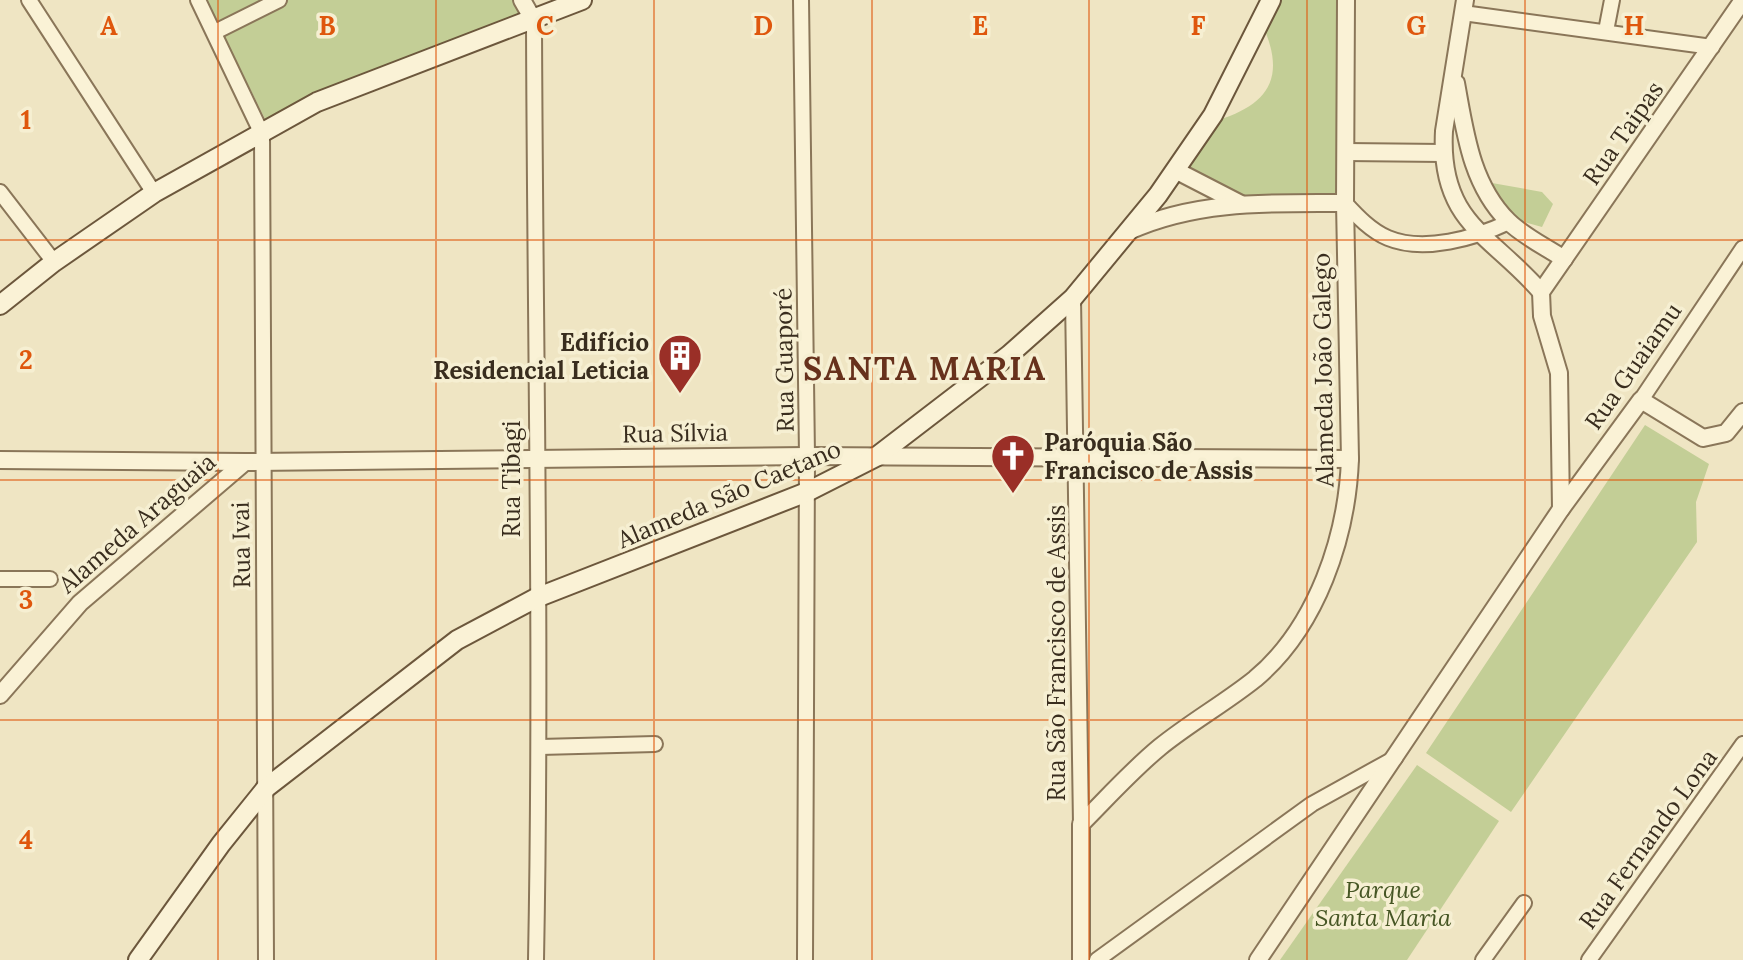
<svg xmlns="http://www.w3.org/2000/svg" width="1743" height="960" font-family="Lora,serif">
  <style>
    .green { fill: #c3ce96 }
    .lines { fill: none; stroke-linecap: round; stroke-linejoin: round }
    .minor-casing { stroke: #8a7659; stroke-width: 18 }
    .tertiary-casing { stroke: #8a7659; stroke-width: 20 }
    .secondary-casing { stroke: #6c573c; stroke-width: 22 }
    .minor { stroke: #faf2d6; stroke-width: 14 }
    .tertiary { stroke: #faf2d6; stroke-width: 16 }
    .secondary { stroke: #faf2d6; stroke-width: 18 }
    .grid { fill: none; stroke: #df570d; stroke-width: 2; stroke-opacity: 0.55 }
    .labels { text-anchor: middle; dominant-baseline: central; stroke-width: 7; stroke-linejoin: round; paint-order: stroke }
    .street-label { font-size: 24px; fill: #392d1e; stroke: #f6efd2 }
    .poi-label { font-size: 24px; font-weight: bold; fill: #392d1e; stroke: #f6efd2; text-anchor: end }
    .park-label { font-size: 24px; font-style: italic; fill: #465624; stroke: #f6efd2 }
    .district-label { font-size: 32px; font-weight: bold; letter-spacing: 2px; fill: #67311c; stroke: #f6efd2 }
    .grid-label { font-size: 26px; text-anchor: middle; font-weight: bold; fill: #df570d; stroke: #f6efd2; stroke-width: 7; stroke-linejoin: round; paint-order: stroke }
  </style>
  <rect width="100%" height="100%" fill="#efe5c3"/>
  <g class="green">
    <polygon points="206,0 519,0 531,19 266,121"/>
    <path d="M1275,0H1339L1337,198L1247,201L1183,169L1212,122C1267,106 1287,80 1263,26Z"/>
    <polygon points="1492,183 1542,192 1553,204 1542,227 1510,218"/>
    <polygon points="1645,425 1709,464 1696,502 1697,542 1511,812 1426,753"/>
    <polygon points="1417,765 1499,821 1407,960 1280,960"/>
  </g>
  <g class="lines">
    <g class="minor-casing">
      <g id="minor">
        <polyline points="29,0 154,193"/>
        <polyline points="198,0 262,134 266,960"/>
        <polyline points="801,0 807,456 805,960"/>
        <polyline points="1463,13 1712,47"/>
        <path d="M534,21C535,334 542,647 536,960"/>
        <polyline points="1606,31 1612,0"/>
        <polyline points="215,32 279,0"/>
        <polyline points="0,192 54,262"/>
        <path d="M1345,203C1357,216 1371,231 1388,238C1424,253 1475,238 1509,222"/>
        <polyline points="1073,298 1081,824"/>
        <polyline points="1641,400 1743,248"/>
        <polyline points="0,579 50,579"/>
        <polyline points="540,747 655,744"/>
        <polyline points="1097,960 1312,804 1395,758"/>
        <polyline points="1483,960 1524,903"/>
        <polyline points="1589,960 1743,744"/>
      </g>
    </g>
    <g class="tertiary-casing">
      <g id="tertiary">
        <polyline points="522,0 534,21"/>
        <path d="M1465,0L1444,131C1439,223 1492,235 1541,292"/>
        <path d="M1456,83C1465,132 1471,184 1508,221C1523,236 1546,247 1564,259"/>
        <polyline points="1346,152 1443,153"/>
        <polyline points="1175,170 1241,204"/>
        <path d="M1129,231C1197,200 1271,203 1345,203"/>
        <polyline points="0,460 245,462 807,456 1350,459"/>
        <polyline points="1561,509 1559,373 1542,316 1541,292 1743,0"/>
        <polyline points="0,695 80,603 245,462"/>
        <path d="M1081,960V824C1107,798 1132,770 1160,747C1191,722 1225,703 1255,679C1317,627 1347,537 1350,459L1345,203L1346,0"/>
        <polyline points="1258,960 1561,509 1641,400 1703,438 1726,433 1743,412"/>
      </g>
    </g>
    <g class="secondary-casing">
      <g id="secondary">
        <polyline points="0,305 54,262 154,193 317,102 582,0"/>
        <polyline points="138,960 221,844 266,788 457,640 536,598 807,492 876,457 1009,355 1073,298 1158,195 1213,115 1271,0"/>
      </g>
    </g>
    <use href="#minor" class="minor"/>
    <use href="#tertiary" class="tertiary"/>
    <use href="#secondary" class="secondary"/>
  </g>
  <path class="grid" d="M218,0V960M436,0V960M654,0V960M872,0V960M1089,0V960M1307,0V960M1525,0V960M0,240H1743M0,480H1743M0,720H1743"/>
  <defs>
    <g id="building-pin" transform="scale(2.3)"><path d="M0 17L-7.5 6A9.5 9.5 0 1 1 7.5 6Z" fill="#9a2f27" stroke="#f6efd2"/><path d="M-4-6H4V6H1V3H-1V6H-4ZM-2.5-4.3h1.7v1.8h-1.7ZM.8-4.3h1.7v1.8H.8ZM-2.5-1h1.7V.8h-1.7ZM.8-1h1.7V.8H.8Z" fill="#fff"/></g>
    <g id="church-pin" transform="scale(2.3)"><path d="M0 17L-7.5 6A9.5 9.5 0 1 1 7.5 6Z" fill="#9a2f27" stroke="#f6efd2"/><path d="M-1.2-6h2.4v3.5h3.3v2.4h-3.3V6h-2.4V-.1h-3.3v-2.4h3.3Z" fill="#fff"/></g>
  </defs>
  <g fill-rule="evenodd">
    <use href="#building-pin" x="680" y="356"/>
    <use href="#church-pin" x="1013" y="456"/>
  </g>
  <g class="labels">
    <g class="street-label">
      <text transform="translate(1623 133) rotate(-55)">Rua Taipas</text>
      <text transform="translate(784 360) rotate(-91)">Rua Guaporé</text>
      <text transform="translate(1633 366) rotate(-55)">Rua Guaiamu</text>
      <text transform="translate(1323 370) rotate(-91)">Alameda João Galego</text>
      <text transform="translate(675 433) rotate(-1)">Rua Sílvia</text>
      <text transform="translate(511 479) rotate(-90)">Rua Tibagi</text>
      <text transform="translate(729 494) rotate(-23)">Alameda São Caetano</text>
      <text transform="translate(137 523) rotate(-41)">Alameda Araguaia</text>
      <text transform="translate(241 545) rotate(-91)">Rua Ivai</text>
      <text transform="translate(1056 653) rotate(-90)">Rua São Francisco de Assis</text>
      <text transform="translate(1648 839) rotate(-54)">Rua Fernando Lona</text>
    </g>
    <g class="poi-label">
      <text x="649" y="342">Edifício<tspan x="649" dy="28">Residencial Leticia</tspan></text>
      <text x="1044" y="442" text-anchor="start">Paróquia São<tspan x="1044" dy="28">Francisco de Assis</tspan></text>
    </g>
    <g class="park-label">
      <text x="1383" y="889">Parque<tspan x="1383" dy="28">Santa Maria</tspan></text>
    </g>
    <g class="district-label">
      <text x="925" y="368">SANTA MARIA</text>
    </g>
  </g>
  <g class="grid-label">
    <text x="109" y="35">A</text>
    <text x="327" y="35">B</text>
    <text x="545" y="35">C</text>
    <text x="763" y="35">D</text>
    <text x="980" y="35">E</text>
    <text x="1198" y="35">F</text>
    <text x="1416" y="35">G</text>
    <text x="1634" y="35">H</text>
    <text x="26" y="129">1</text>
    <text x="26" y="369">2</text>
    <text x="26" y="609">3</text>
    <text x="26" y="849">4</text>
  </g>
</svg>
